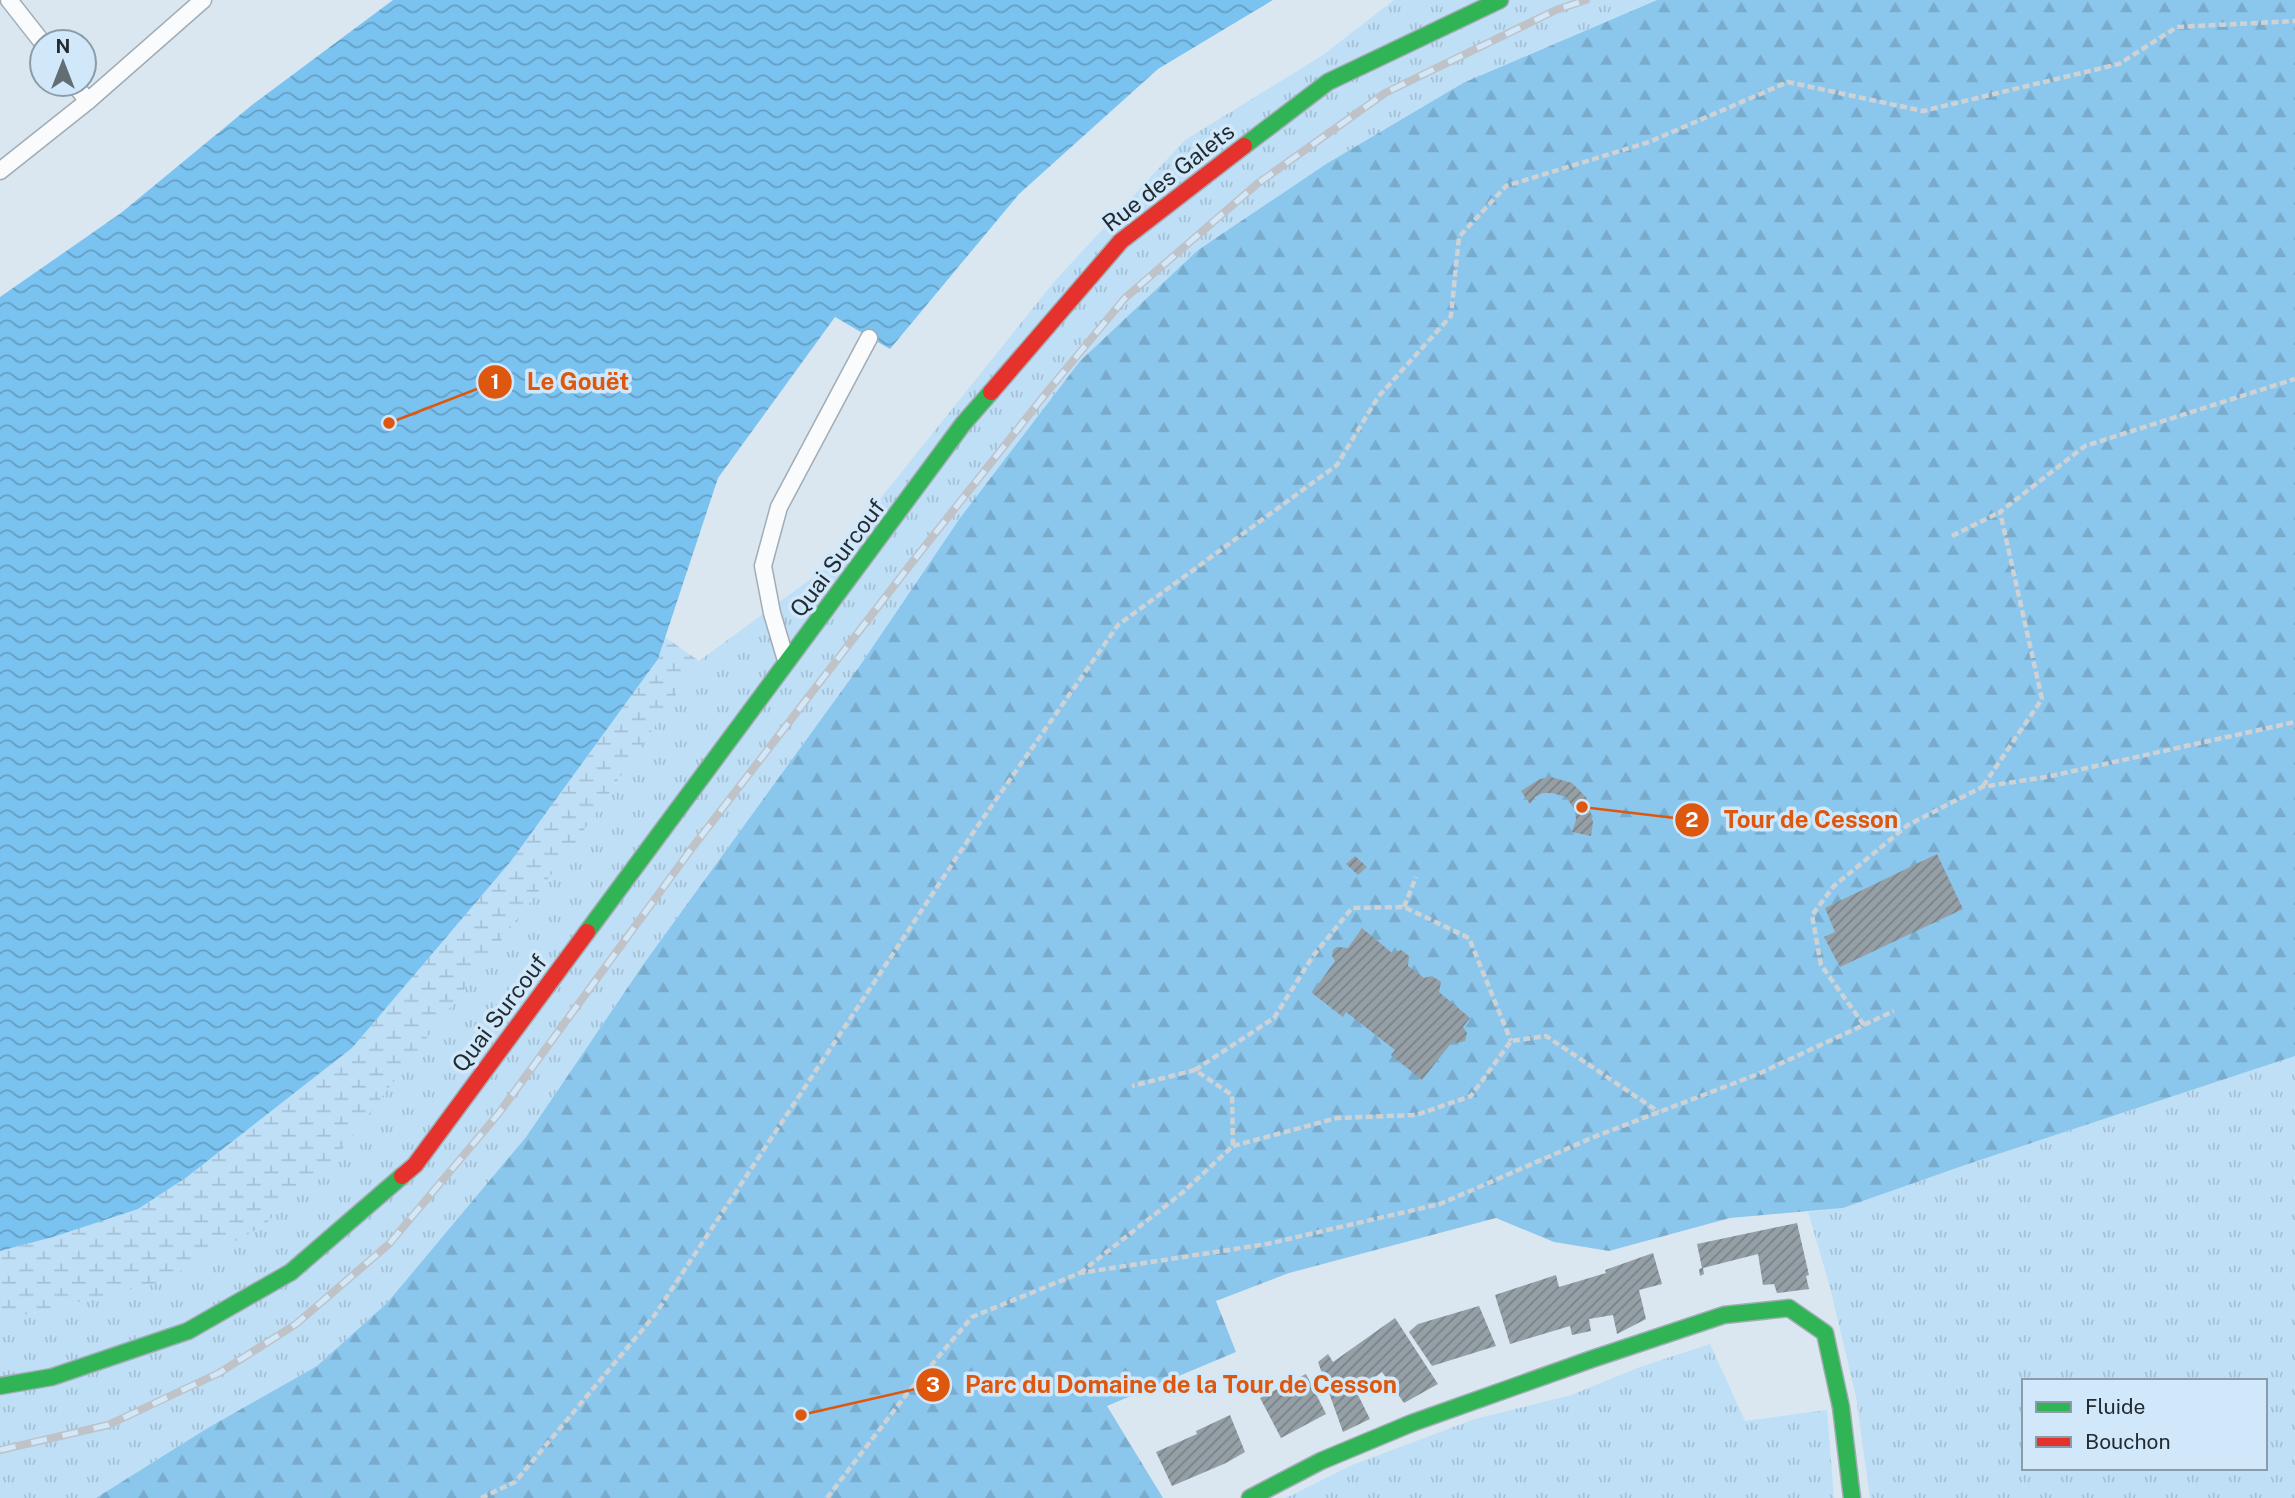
<svg xmlns="http://www.w3.org/2000/svg" width="2295" height="1498" font-family="'Public Sans',sans-serif">
  <style>
    .grass { fill: url(#grass-tufts); fill-rule: evenodd }
    .forest { fill: url(#forest-firs) }
    .wetland { fill: url(#wetland-marsh) }
    .water { fill: url(#water-waves) }
    .building { fill: url(#building-hatch) }
    .lines { fill: none; stroke-linecap: round; stroke-linejoin: round }
    .lane-casing { stroke: #a2acb4; stroke-width: 19 }
    .fast-casing { stroke: #a2acb4; stroke-width: 19 }
    .jam-casing { stroke: #a2acb4; stroke-width: 19 }
    .path { stroke: #ced2d4; stroke-width: 4.5; stroke-dasharray: 7 3.5; stroke-linecap: butt }
    .lane { stroke: #f9fbfd; stroke-width: 16 }
    .fast { stroke: #30b455; stroke-width: 16 }
    .jam { stroke: #e5322d; stroke-width: 16 }
    .rail-casing { stroke: #bfc2c6; stroke-width: 8 }
    .rail { stroke: #d0e8fa; stroke-width: 5; stroke-dasharray: 16; stroke-linecap: butt }
    .labels { text-anchor: middle; dominant-baseline: central; stroke-width: 7; stroke-linejoin: round; paint-order: stroke }
    .street-label { font-size: 23px; fill: #222b32; stroke: #d0e8fa }
    .leader { fill: none; stroke: #de570e; stroke-width: 2.5 }
    .callout-dot { fill: #de570e; stroke: #d0e8fa; stroke-width: 2.5 }
    .mark-label { font-size: 21px; text-anchor: middle; font-weight: bold; fill: #fff }
    .callout-label { font-size: 24px; text-anchor: middle; font-weight: bold; fill: #de570e; stroke: #d0e8fa; stroke-width: 7; stroke-linejoin: round; paint-order: stroke }
  </style>
  <defs>
    <pattern id="grass-tufts" width="24" height="20" patternUnits="userSpaceOnUse" patternTransform="scale(1.75)"><rect width="24" height="20" fill="#bfdff7"/><path d="M3 7l-1-3M5 7V3M7 7l1-3M15 17l-1-3M17 17v-4M19 17l1-3" fill="none" stroke="#a4c0d4"/></pattern>
    <pattern id="forest-firs" width="22" height="20" patternUnits="userSpaceOnUse" patternTransform="scale(1.75)"><rect width="22" height="20" fill="#8bc7ed"/><path d="M5 1l3.5 6h-7zM16 11l3.5 6h-7z" fill="#78abcc"/></pattern>
    <pattern id="wetland-marsh" width="20" height="14" patternUnits="userSpaceOnUse" patternTransform="scale(1.75)"><rect width="20" height="14" fill="#bfdff7"/><path d="M1 5h8M5 5V1M11 12h8M15 12V8" fill="none" stroke="#a4c0d4"/></pattern>
    <pattern id="water-waves" width="16" height="10" patternUnits="userSpaceOnUse" patternTransform="scale(1.75)"><rect width="16" height="10" fill="#7ac3f1"/><path d="M0 5q4-4 8 0t8 0" fill="none" stroke="#649fc4"/></pattern>
    <pattern id="building-hatch" width="6" height="6" patternUnits="userSpaceOnUse" patternTransform="scale(1.75)"><rect width="6" height="6" fill="#959fa6"/><path d="M-1 1l2-2M0 6l6-6M5 7l2-2" fill="none" stroke="#798288"/></pattern>
  </defs>
  <rect width="100%" height="100%" fill="#dae7f0"/>
  <g class="grass">
    <polygon points="1394,0 1657,0 1463,83 1326,164 1198,250 1080,361 960,518 859,667 645,962 526,1137 387,1303 317,1366 206,1429 96,1498 0,1498 0,1321 161,1282 336,1156 576,842 699,661 823,570 1053,283 1185,140 1323,55"/>
    <path d="M2295,1056V1498H1870L1856,1397L1830,1287L1808,1212L1843,1208L1968,1164ZM2024,1381H2265V1468H2024Z"/>
    <polygon points="1710,1344 1745,1421 1827,1410 1834,1498 1286,1498 1352,1465 1475,1419 1571,1395 1640,1367"/>
  </g>
  <polygon class="forest" points="1657,0 2295,0 2295,1056 1968,1164 1843,1208 1730,1218 1609,1251 1554,1242 1496,1218 1289,1273 1216,1301 1236,1352 1107,1406 1163,1498 96,1498 206,1429 317,1366 387,1303 526,1137 645,962 859,667 960,518 1080,361 1198,250 1326,164 1463,83"/>
  <polygon class="wetland" points="665,637 699,661 576,842 337,1156 263,1226 161,1282 0,1321 0,1251 53,1237 187,1177 351,1048 511,861 658,659"/>
  <polygon class="water" points="393,0 1273,0 1158,69 1019,194 890,349 835,317 718,478 658,659 511,861 352,1048 187,1177 138,1209 53,1237 0,1251 0,297 121,213 252,105"/>
  <g class="building">
    <polygon points="1551,777 1572,783 1586,797 1593,822 1591,836 1572,832 1576,820 1575,810 1566,797 1552,793 1543,793 1535,797 1530,804 1521,791 1540,779"/>
    <polygon points="1937,854 1963,909 1840,967 1824,937 1835,932 1825,908"/>
    <polygon points="1355,856 1367,867 1358,875 1346,864"/>
    <polygon points="1362,928 1392,953 1401,950 1409,956 1408,966 1424,978 1432,976 1441,982 1439,992 1470,1018 1463,1027 1467,1033 1465,1041 1458,1043 1452,1042 1422,1080 1391,1055 1395,1050 1346,1012 1343,1017 1312,993 1335,961 1332,956 1333,950 1337,947 1348,948"/>
    <polygon points="1797,1223 1809,1275 1806,1276 1809,1289 1777,1293 1774,1284 1763,1285 1758,1254 1703,1268 1704,1274 1700,1276 1699,1269 1702,1268 1697,1244"/>
    <polygon points="1653,1253 1662,1284 1639,1290 1646,1319 1617,1334 1613,1315 1589,1319 1591,1331 1572,1335 1570,1326 1510,1344 1495,1295 1556,1275 1559,1287 1606,1273 1605,1270"/>
    <polygon points="1479,1306 1496,1346 1432,1366 1409,1332 1418,1324"/>
    <polygon points="1395,1318 1438,1384 1404,1403 1382,1372 1356,1391 1370,1419 1343,1432 1318,1362 1328,1354 1333,1362"/>
    <polygon points="1306,1374 1326,1414 1281,1438 1260,1398"/>
    <polygon points="1230,1415 1245,1452 1226,1463 1172,1486 1156,1452 1197,1434 1196,1431"/>
  </g>
  <g class="lines">
    <g class="lane-casing">
      <g id="lane">
        <polyline points="9,0 42,42"/>
        <polyline points="74,84 88,101 203,0"/>
        <polyline points="0,171 88,101"/>
        <polyline points="785,657 772,613 763,566 779,507 869,338"/>
      </g>
    </g>
    <g class="fast-casing">
      <g id="fast">
        <polyline points="1244,146 1328,82 1500,0"/>
        <polyline points="587,932 963,424 991,392"/>
        <polyline points="0,1386 52,1377 188,1331 291,1272 402,1176"/>
        <polyline points="1250,1498 1321,1461 1412,1423 1592,1359 1724,1315 1789,1308 1825,1333 1841,1407 1852,1498"/>
      </g>
    </g>
    <g class="jam-casing">
      <g id="jam">
        <polyline points="991,392 1121,241 1244,146"/>
        <polyline points="402,1176 415,1165 587,932"/>
      </g>
    </g>
    <g class="path">
      <polyline points="1952,536 2000,512"/>
      <polyline points="1983,786 2042,699 2000,512 2085,446 2295,379"/>
      <polyline points="1404,907 1416,877"/>
      <polyline points="1864,1025 1821,965 1812,915 1834,886 1908,825 1982,787 2046,777 2295,722"/>
      <polyline points="1195,1070 1274,1018 1313,956 1352,908 1404,907 1469,938 1511,1041"/>
      <polyline points="1233,1146 1337,1118 1416,1115 1471,1096 1511,1041 1546,1036 1659,1112"/>
      <polyline points="1080,1273 1182,1193 1233,1146 1232,1095 1195,1070 1132,1086"/>
      <polyline points="481,1498 515,1482 654,1316 972,834 1118,625 1337,465 1378,397 1451,316 1459,237 1506,186 1649,142 1788,82 1923,111 2119,64 2177,27 2295,21"/>
      <polyline points="827,1498 906,1395 972,1317 1080,1273 1267,1244 1440,1204 1594,1137 1758,1074 1894,1011"/>
    </g>
    <use href="#lane" class="lane"/>
    <use href="#fast" class="fast"/>
    <use href="#jam" class="jam"/>
    <g class="rail-casing">
      <polyline id="rail" points="0,1450 108,1425 219,1373 296,1324 389,1244 499,1113 692,848 910,565 1047,392 1125,298 1257,184 1385,93 1556,10 1586,0"/>
    </g>
    <use href="#rail" class="rail"/>
  </g>
  <g class="labels">
    <g class="street-label">
      <text transform="translate(1168 177) rotate(-38)">Rue des Galets</text>
      <text transform="translate(837 558) rotate(-53)">Quai Surcouf</text>
      <text transform="translate(499 1013) rotate(-53)">Quai Surcouf</text>
    </g>
  </g>
  <path class="leader" d="M389 423L495 382M1582 807L1692 820M801 1415L933 1385"/>
  <g class="callout-dot">
    <circle cx="389" cy="423" r="7"/>
    <circle cx="1582" cy="807" r="7"/>
    <circle cx="801" cy="1415" r="7"/>
    <circle cx="495" cy="382" r="18"/>
    <circle cx="1692" cy="820" r="18"/>
    <circle cx="933" cy="1385" r="18"/>
  </g>
  <g class="mark-label">
    <text x="495" y="389">1</text>
    <text x="1692" y="827">2</text>
    <text x="933" y="1392">3</text>
  </g>
  <g class="callout-label">
    <text x="578" y="390">Le Gouët</text>
    <text x="1811" y="828">Tour de Cesson</text>
    <text x="1181" y="1393">Parc du Domaine de la Tour de Cesson</text>
  </g>
  <rect x="2022" y="1379" width="245" height="91" fill="#d0e8fa" stroke="#8a9caa" stroke-width="2"/>
  <rect x="2036" y="1402" width="35" height="10" fill="#30b455" stroke="#8a9caa" stroke-width="2"/>
  <text x="2085" y="1414" font-size="21" fill="#222b32">Fluide</text>
  <rect x="2036" y="1437" width="35" height="10" fill="#e5322d" stroke="#8a9caa" stroke-width="2"/>
  <text x="2085" y="1449" font-size="21" fill="#222b32">Bouchon</text>
  <g transform="translate(63 63)"><circle r="33" fill="#d0e8fa" stroke="#8a9caa" stroke-width="2"/>
  <path d="M0-5L12 26L0 18L-12 26Z" fill="#626d74"/>
  <text y="-10" font-size="19" font-weight="bold" text-anchor="middle" fill="#222b32">N</text>
  </g>
</svg>
